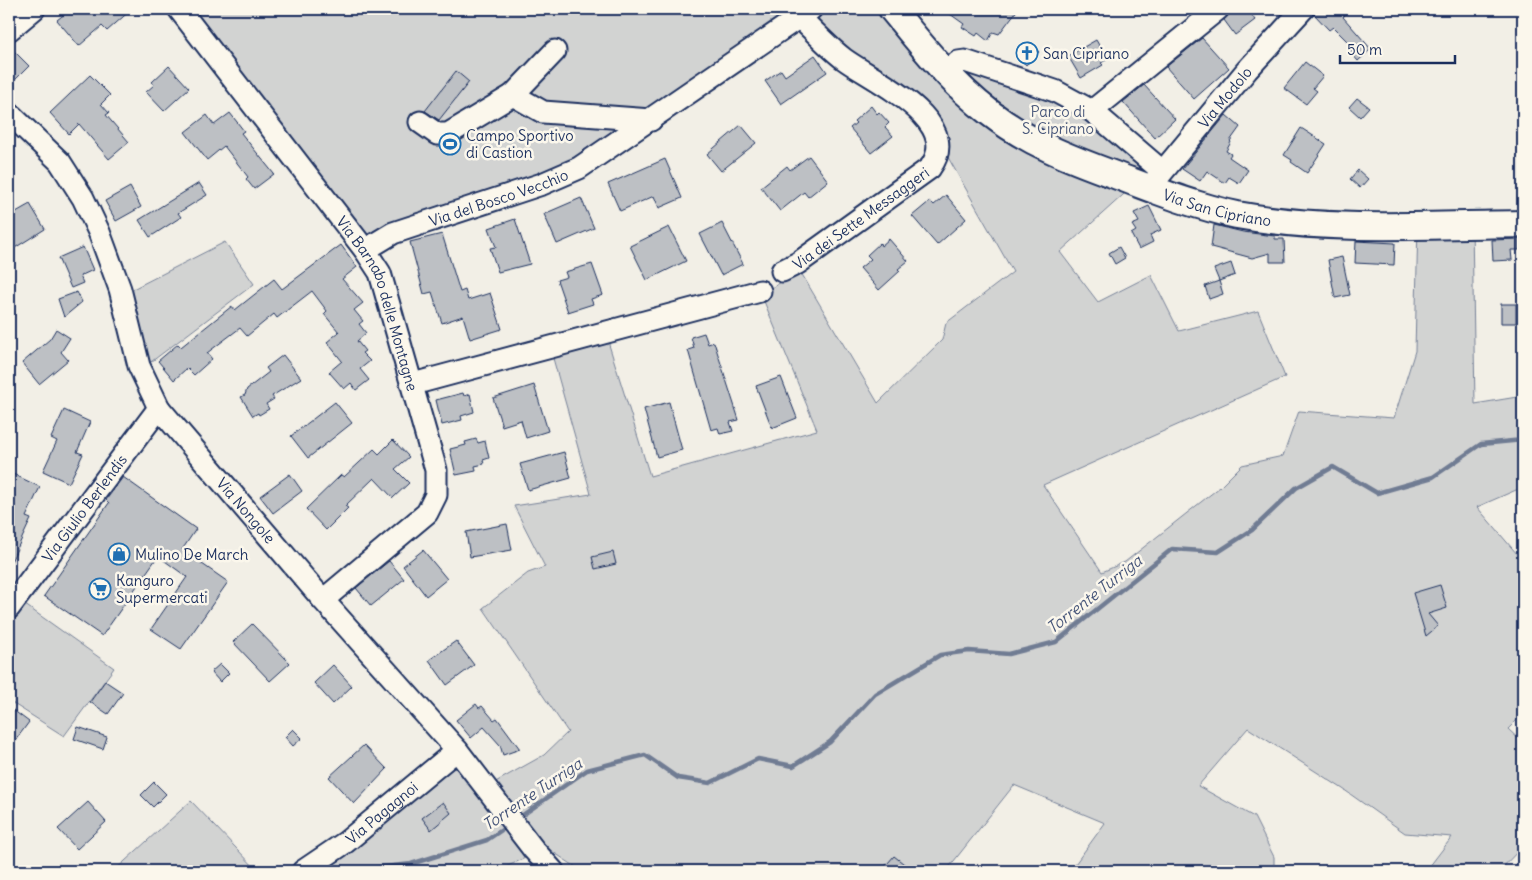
<svg xmlns="http://www.w3.org/2000/svg" width="1532" height="880" font-family="Delius,sans-serif">
  <style>
    .green { fill: #d2d3d2; stroke: #768198 }
    .lines { fill: none; stroke-linecap: round; stroke-linejoin: round }
    .stream { stroke: #707b93; stroke-width: 4.5 }
    .building { fill: #bdc0c4; stroke: #1b2f5e }
    .minor-casing { stroke: #1b2f5e; stroke-width: 25 }
    .major-casing { stroke: #1b2f5e; stroke-width: 30 }
    .minor { stroke: #fbf7ec; stroke-width: 21 }
    .major { stroke: #fbf7ec; stroke-width: 26 }
    .labels { text-anchor: middle; dominant-baseline: central; stroke-width: 5; stroke-linejoin: round; paint-order: stroke }
    .poi-label { font-size: 15px; fill: #1b2f5e; stroke: #fbf7ec; text-anchor: start }
    .street-label { font-size: 15px; fill: #1b2f5e; stroke: #fbf7ec }
    .park-label { font-size: 15px; fill: #49587b; stroke: #fbf7ec }
    .water-label { font-size: 16px; font-style: italic; fill: #465579; stroke: #fbf7ec }
  </style>
  <rect width="100%" height="100%" fill="#f2efe6"/>
  <filter id="ink" filterUnits="userSpaceOnUse"><feTurbulence type="fractalNoise" baseFrequency=".02" numOctaves="2"/><feDisplacementMap in="SourceGraphic" scale="10" xChannelSelector="R" yChannelSelector="G"/><feConvolveMatrix kernelMatrix="1 2 1 2 8 2 1 2 1" color-interpolation-filters="sRGB"/></filter>
  <g filter="url(#ink)">
    <g class="green">
      <polygon points="176,9 905,9 960,70 1060,100 1141,161 1144,176 1060,252 1098,302 1151,275 1179,331 1258,311 1285,377 1043,485 1102,572 1125,562 1220,487 1242,465 1283,456 1299,411 1394,418 1415,351 1418,223 1472,225 1475,404 1523,396 1523,487 1477,507 1523,561 1523,714 1508,729 1523,743 1523,846 1499,871 1426,871 1452,837 1405,833 1343,789 1248,728 1198,786 1254,817 1274,857 1274,871 1070,871 1105,823 1014,785 946,871 582,871 547,848 497,871 320,871 457,756 483,789 544,755 568,732 483,608 528,573 545,567 514,506 591,494 549,344 605,332 650,476 817,430 761,294 800,271 878,403 942,340 946,323 1013,272 941,145 801,17 579,170 363,240"/>
      <polygon points="225,242 254,284 139,371 125,293"/>
      <polygon points="14,597 114,668 64,736 9,701 9,607"/>
      <polygon points="191,801 258,871 114,871"/>
    </g>
    <g class="lines">
      <g class="stream">
        <polyline points="517,819 587,770 645,755 678,778 710,783 758,759 793,766 830,742 875,694 940,655 969,651 1009,654 1056,642 1172,549 1218,552 1252,530 1296,488 1333,467 1377,493 1433,477 1481,444 1523,440"/>
        <polyline points="349,871 411,864 487,840 509,825"/>
      </g>
    </g>
    <g class="building">
      <polygon points="71,9 132,9 107,31 102,26 79,46 57,20"/>
      <polygon points="943,9 1018,9 999,34 993,32 988,41 978,33 976,36 962,27 964,24"/>
      <polygon points="1230,9 1263,9 1252,16 1255,20 1235,35 1224,20"/>
      <polygon points="1315,9 1339,9 1345,15 1343,17 1371,49 1358,61 1350,52 1354,48 1333,27 1329,30 1314,14"/>
      <polygon points="1202,38 1229,68 1194,99 1166,67"/>
      <polygon points="1096,40 1107,59 1101,63 1103,65 1081,78 1068,56"/>
      <polygon points="1029,42 1039,52 1026,65 1016,55"/>
      <polygon points="9,46 29,66 9,86"/>
      <polygon points="815,55 827,72 781,104 765,81 781,70 785,76"/>
      <polygon points="1305,62 1323,76 1313,88 1317,91 1306,104 1284,88"/>
      <polygon points="169,66 189,88 164,111 146,92 154,85 152,82"/>
      <polygon points="456,71 469,82 439,120 425,111"/>
      <polygon points="90,75 110,95 101,104 109,113 106,115 129,142 109,159 79,124 69,134 50,113"/>
      <polygon points="1144,85 1175,119 1155,138 1123,102"/>
      <polygon points="1357,98 1369,107 1360,117 1349,107"/>
      <polygon points="871,106 877,114 879,112 889,123 885,127 893,136 871,153 850,128 856,123 854,121"/>
      <polygon points="230,113 244,131 241,133 274,174 254,189 246,179 248,177 224,146 207,160 185,132 207,115 214,125"/>
      <polygon points="1226,115 1240,127 1230,141 1231,142 1226,151 1231,154 1229,157 1248,170 1239,183 1229,177 1225,183 1207,171 1200,181 1182,169"/>
      <polygon points="741,125 756,143 721,171 707,154"/>
      <polygon points="1301,128 1326,144 1307,173 1291,162 1292,160 1284,155"/>
      <polygon points="809,156 828,181 808,197 804,192 780,211 761,187 787,166 790,170"/>
      <polygon points="665,159 682,198 659,208 654,196 620,211 608,184"/>
      <polygon points="1358,170 1368,179 1360,188 1350,179"/>
      <polygon points="199,183 207,195 178,213 181,217 150,237 139,220"/>
      <polygon points="130,187 141,207 116,221 105,201"/>
      <polygon points="946,195 966,219 937,245 912,216 930,201 934,205"/>
      <polygon points="581,198 594,228 557,244 544,214"/>
      <polygon points="30,204 45,229 13,249 9,242 9,216"/>
      <polygon points="1149,206 1161,230 1150,235 1153,242 1139,249 1131,234 1136,231 1132,225 1139,222 1134,213"/>
      <polygon points="515,219 530,264 498,272 490,248 496,247 489,228"/>
      <polygon points="722,223 743,264 721,275 700,234"/>
      <polygon points="1214,225 1243,232 1275,236 1275,239 1284,239 1285,262 1270,262 1270,253 1252,258 1211,247"/>
      <polygon points="669,227 686,261 647,280 630,246"/>
      <polygon points="442,234 460,292 465,290 468,300 490,293 502,329 470,339 463,316 442,323 432,292 424,294 410,242"/>
      <polygon points="889,239 908,261 898,269 900,271 879,290 860,268 871,259 867,255 880,243 881,246"/>
      <polygon points="1519,239 1519,250 1511,250 1512,260 1493,261 1492,240"/>
      <polygon points="1356,241 1395,243 1394,265 1355,263"/>
      <polygon points="341,245 357,267 342,279 363,303 354,310 363,321 359,324 366,333 357,341 365,351 362,353 370,361 360,369 369,380 356,390 351,383 344,389 329,372 342,361 327,342 339,332 324,314 327,311 312,291 277,318 274,314 247,336 240,328 207,353 212,359 194,375 187,368 174,380 158,361 178,344 181,347 232,306 235,310 274,279 282,289"/>
      <polygon points="83,247 93,270 80,276 83,283 71,288 58,258"/>
      <polygon points="1119,247 1125,258 1115,264 1109,253"/>
      <polygon points="1342,257 1350,295 1335,298 1328,260"/>
      <polygon points="1231,263 1235,275 1219,281 1214,269"/>
      <polygon points="592,264 603,295 591,299 593,304 568,312 557,280 567,277 565,272"/>
      <polygon points="1219,281 1223,294 1209,299 1205,286"/>
      <polygon points="77,292 82,302 64,317 58,299"/>
      <rect x="1501" y="304" width="15" height="19"/>
      <polygon points="56,329 70,338 61,352 68,360 39,384 22,363 50,339"/>
      <polygon points="704,333 708,344 714,342 739,420 730,422 733,431 720,434 718,428 711,430 688,350 694,348 691,337"/>
      <polygon points="283,355 301,378 272,396 274,399 266,404 269,409 259,415 258,413 253,416 241,397 245,395 247,389 269,372 266,368"/>
      <polygon points="781,377 797,418 772,428 756,386"/>
      <polygon points="534,385 548,431 526,438 521,420 502,426 493,398"/>
      <polygon points="463,393 464,396 470,394 474,412 461,416 462,420 442,425 436,400"/>
      <polygon points="335,402 352,423 308,458 291,436"/>
      <polygon points="669,402 682,450 657,457 644,409"/>
      <polygon points="64,410 90,422 77,452 83,454 69,483 43,471 57,441 51,438"/>
      <polygon points="476,439 478,443 485,441 489,458 483,460 484,464 475,466 476,471 456,475 450,449 466,445 465,442"/>
      <polygon points="393,440 409,457 395,469 409,483 393,498 374,478 345,506 348,508 326,530 306,509 341,475 344,477 374,449 379,454"/>
      <polygon points="564,452 571,478 528,490 520,464"/>
      <polygon points="13,474 40,487 26,517 31,519 9,566 9,483"/>
      <polygon points="290,474 302,491 273,513 260,496"/>
      <polygon points="123,477 196,529 182,550 228,582 181,649 151,629 187,577 158,556 102,636 44,596 109,503 106,500"/>
      <polygon points="507,524 512,550 470,557 466,532"/>
      <polygon points="423,550 447,579 426,596 403,566"/>
      <polygon points="613,552 616,564 595,569 592,557"/>
      <polygon points="389,561 404,579 371,606 356,588"/>
      <polygon points="1440,585 1447,608 1428,614 1438,626 1426,636 1413,593"/>
      <polygon points="252,624 290,663 270,681 233,642"/>
      <polygon points="456,641 474,665 447,685 429,660"/>
      <polygon points="220,664 229,673 220,682 211,672"/>
      <polygon points="333,665 352,686 333,704 314,683"/>
      <polygon points="105,681 123,693 108,714 90,702"/>
      <polygon points="476,704 479,708 482,706 494,720 497,718 520,749 503,755 500,745 484,727 471,738 456,720"/>
      <polygon points="9,707 29,722 9,749"/>
      <polygon points="78,727 107,737 103,749 74,739"/>
      <polygon points="293,729 302,738 293,746 285,737"/>
      <polygon points="364,745 387,769 354,804 329,777"/>
      <polygon points="154,782 166,794 153,807 141,795"/>
      <polygon points="88,802 106,822 77,849 58,829"/>
      <polygon points="443,802 451,813 431,830 422,818"/>
      <polygon points="894,856 913,871 881,871"/>
    </g>
    <g class="lines">
      <g class="minor-casing">
        <g id="minor">
          <path id="s1" d="M179,9L365,250L380,273L436,470V495L427,513L323,600"/>
          <polyline points="9,30 34,9"/>
          <polyline points="555,51 513,95 543,112 651,120"/>
          <polyline points="947,73 958,62 965,61 1055,91 1092,111 1162,171"/>
          <polyline points="1092,111 1218,9"/>
          <path id="s2" d="M9,113L60,162L83,198L99,232L120,289L139,366L159,408L323,600L457,750L534,850L553,871"/>
          <polyline points="420,122 437,134 448,134 513,95"/>
          <path id="s3" d="M1155,181L1247,70L1303,9"/>
          <path id="s4" d="M365,250L393,233L542,184L579,168L811,9"/>
          <path id="s5" d="M782,271L798,263L930,168C965,121 874,81 844,59C828,47 814,31 799,17"/>
          <polyline points="413,384 760,291"/>
          <path id="s6" d="M9,608L159,408"/>
          <path id="s7" d="M303,871L346,842L457,750"/>
        </g>
      </g>
      <g class="major-casing">
        <g id="major">
          <path id="s8" d="M892,9C922,46 952,84 990,113C1027,142 1071,159 1115,175C1155,190 1194,206 1237,215C1330,232 1428,225 1523,224"/>
        </g>
      </g>
      <use href="#minor" class="minor"/>
      <use href="#major" class="major"/>
    </g>
  </g>
  <defs>
    <g id="church-ring" transform="scale(1.125)"><circle r="9.5" fill="#fbf7ec" stroke="#1f6fb2" stroke-width="1.5"/><path d="M-1.2-6h2.4v3.5h3.3v2.4h-3.3V6h-2.4V-.1h-3.3v-2.4h3.3Z" fill="#1f6fb2"/></g>
    <g id="stadium-ring" transform="scale(1.125)"><circle r="9.5" fill="#fbf7ec" stroke="#1f6fb2" stroke-width="1.5"/><path d="M0-5a6.5 5 0 1 0 0 10a6.5 5 0 1 0 0-10ZM-3.5-1.8h7v3.6h-7Z" fill="#1f6fb2"/></g>
    <g id="shop-ring" transform="scale(1.125)"><circle r="9.5" fill="#fbf7ec" stroke="#1f6fb2" stroke-width="1.5"/><path d="M-5-2.5h2.3a2.7 3.5 0 0 1 5.4 0H5L5.5 6h-11ZM-1.5-2.5h3a1.5 2.3 0 0 0-3 0Z" fill="#1f6fb2"/></g>
    <g id="supermarket-ring" transform="scale(1.125)"><circle r="9.5" fill="#fbf7ec" stroke="#1f6fb2" stroke-width="1.5"/><path d="M-6-5.5h2.5l.6 2H6L4.5 2H-2.5L-4.4-4H-6ZM-1.5 3.2a1.3 1.3 0 1 0 .1 0ZM3 3.2a1.3 1.3 0 1 0 .1 0Z" fill="#1f6fb2"/></g>
  </defs>
  <g fill-rule="evenodd">
    <use href="#church-ring" x="1027" y="53"/>
    <use href="#stadium-ring" x="450" y="144"/>
    <use href="#shop-ring" x="119" y="554"/>
    <use href="#supermarket-ring" x="100" y="589"/>
  </g>
  <g class="labels">
    <g class="poi-label">
      <text x="1043" y="53">San Cipriano</text>
      <text x="466" y="135">Campo Sportivo<tspan x="466" dy="17">di Castion</tspan></text>
      <text x="135" y="554">Mulino De March</text>
      <text x="116" y="580">Kanguro<tspan x="116" dy="17">Supermercati</tspan></text>
    </g>
    <g class="street-label">
      <text stroke="none"><textPath href="#s3" startOffset="109">Via Modolo</textPath></text>
      <text stroke="none"><textPath href="#s4" startOffset="144">Via del Bosco Vecchio</textPath></text>
      <text stroke="none"><textPath href="#s8" startOffset="391">Via San Cipriano</textPath></text>
      <text stroke="none"><textPath href="#s5" startOffset="95">Via dei Sette Messaggeri</textPath></text>
      <text stroke="none"><textPath href="#s1" startOffset="359">Via Barnabo delle Montagne</textPath></text>
      <text stroke="none"><textPath href="#s6" startOffset="125">Via Giulio Berlendis</textPath></text>
      <text stroke="none"><textPath href="#s2" startOffset="472">Via Nongole</textPath></text>
      <text stroke="none"><textPath href="#s7" startOffset="98">Via Pagagnoi</textPath></text>
    </g>
    <g class="park-label">
      <text x="1058" y="111">Parco di<tspan x="1058" dy="17">S. Cipriano</tspan></text>
    </g>
    <g class="water-label">
      <text transform="translate(1094 594) rotate(-38)">Torrente Turriga</text>
      <text transform="translate(532 794) rotate(-34)">Torrente Turriga</text>
    </g>
  </g>
  <rect width="1532" height="880" fill="none" stroke="#fbf7ec" stroke-width="30"/>
  <rect x="15" y="15" width="1502" height="850" fill="none" stroke="#1b2f5e" stroke-width="2" filter="url(#ink)"/>
  <path d="M1340 55v8h115v-8" fill="none" stroke="#1b2f5e" stroke-width="2.5"/>
  <text x="1347" y="55" font-size="15" fill="#1b2f5e" stroke="#fbf7ec" stroke-width="4" paint-order="stroke">50 m</text>
</svg>
